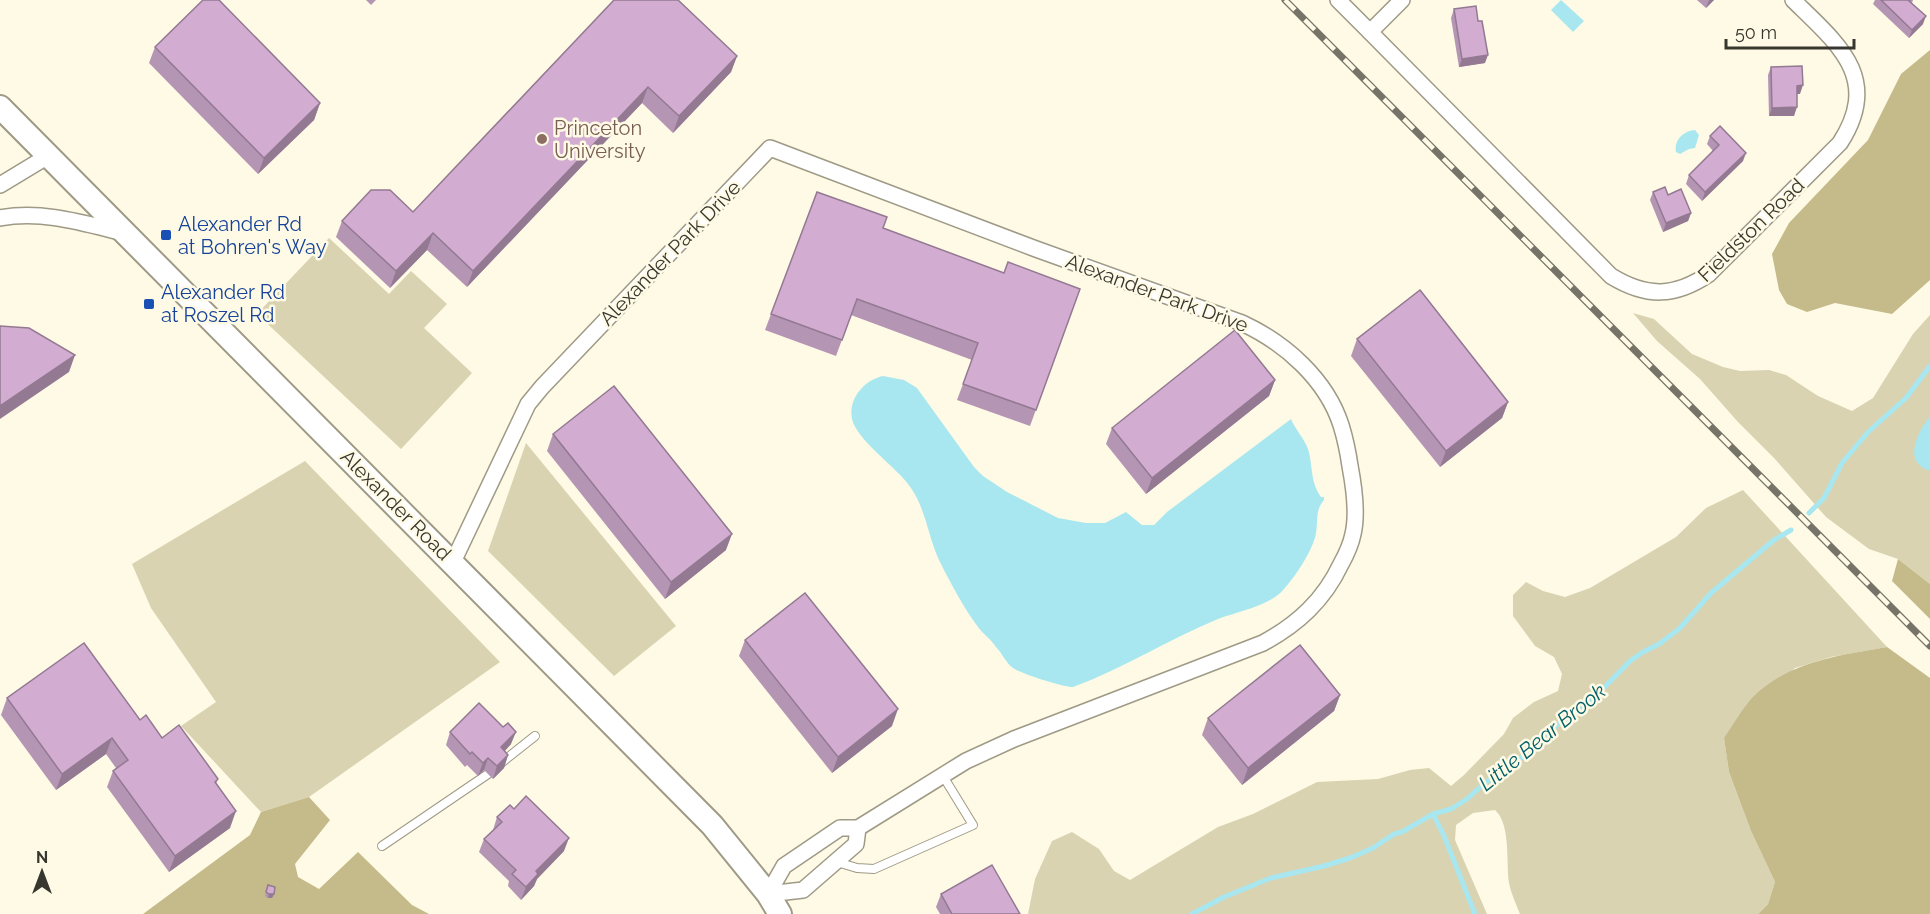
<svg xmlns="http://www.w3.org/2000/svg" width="1930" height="914" font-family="Raleway,sans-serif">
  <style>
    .green { fill: #d9d3b1 }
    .forest { fill: #c4ba8a }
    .water { fill: #a8e7f0 }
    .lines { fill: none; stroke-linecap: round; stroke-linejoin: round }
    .stream { stroke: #a8e7f0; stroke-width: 5 }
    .lane-casing { stroke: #9e9a86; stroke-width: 10 }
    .street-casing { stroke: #9e9a86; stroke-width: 18 }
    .secondary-casing { stroke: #9e9a86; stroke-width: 26 }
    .lane { stroke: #fff; stroke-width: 8 }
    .street { stroke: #fff; stroke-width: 15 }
    .secondary { stroke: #fff; stroke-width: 22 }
    .rail-casing { stroke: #767468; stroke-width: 7 }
    .rail { stroke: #fefae5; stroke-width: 4.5; stroke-dasharray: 14; stroke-linecap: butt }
    .wall { fill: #b595b4 }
    .shaded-wall { fill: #937992 }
    .building { fill: #d2add1; stroke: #937992; stroke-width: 1.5 }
    .education-dot { fill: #8d6e63; stroke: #fefae5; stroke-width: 2 }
    .transit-dot { fill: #1a4fb4; stroke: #fefae5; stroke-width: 2 }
    .labels { text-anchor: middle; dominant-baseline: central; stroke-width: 5; stroke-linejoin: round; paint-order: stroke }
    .education-label { font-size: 20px; fill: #785e54; stroke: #fefae5; text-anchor: start }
    .transit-label { font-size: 20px; fill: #164399; stroke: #fefae5; text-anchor: start }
    .street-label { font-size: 20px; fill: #38372f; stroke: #fefae5 }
    .water-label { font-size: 21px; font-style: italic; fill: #03606a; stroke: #fefae5 }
  </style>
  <rect width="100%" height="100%" fill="#fefae5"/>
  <g class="green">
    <polygon points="329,238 389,294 411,271 447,304 424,328 472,373 401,449 257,314"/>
    <polygon points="1633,313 1654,319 1692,354 1723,367 1740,371 1769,370 1786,375 1818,396 1852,411 1873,398 1913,334 1930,315 1930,584 1898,559 1869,549 1826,517 1775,459 1738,422 1700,379 1657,341"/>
    <polygon points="526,443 676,626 614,676 488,551"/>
    <polygon points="305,461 500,662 309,797 261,812 181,726 216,702 151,608 132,564"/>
    <path d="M1743,490L1887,647L1831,657L1795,668L1724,738L1729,772L1751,831L1775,882L1768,904L1758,914H1520C1516,904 1511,893 1509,883C1506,862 1511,824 1495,810L1473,813L1456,825L1455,840L1487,914H1028L1035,879L1052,841L1072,832L1099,849L1114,871L1130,880L1218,827L1253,814L1317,782L1378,779L1410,770L1429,768L1451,786L1464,775L1504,734L1513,718L1534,702L1558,691L1562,674L1554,657L1535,646L1513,616V595L1526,582L1543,591L1565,597L1590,588L1676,537L1706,508Z"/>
  </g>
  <g class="forest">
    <polygon points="1930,50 1930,280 1892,314 1835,303 1807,312 1787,304 1779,290 1772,254 1789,223 1868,140 1901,74"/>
    <polygon points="1898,559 1930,584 1930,619 1892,581"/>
    <path d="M1887,647L1930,678V914H1758L1768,904L1775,882L1751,831L1729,772L1724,738C1734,724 1744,705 1757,693C1793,661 1841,655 1887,647Z"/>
    <polygon points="309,797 330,820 295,864 298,877 319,889 358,852 412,905 429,914 143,914 250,835 261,812"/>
  </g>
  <g class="water">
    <polygon points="1561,0 1584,21 1573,32 1551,10"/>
    <path d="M1695,130L1699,135L1695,148L1689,149L1680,154L1676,152C1674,140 1683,131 1695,130Z"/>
    <path d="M883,376L904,380L917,388L974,467L983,476L1007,492L1058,518L1086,523H1105L1126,512L1142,525H1154L1167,512L1291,419C1295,429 1304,438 1308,449C1313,465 1310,482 1321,497H1324V500C1314,511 1319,524 1315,538C1309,556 1296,575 1284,589C1270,606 1238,611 1218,619C1169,639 1123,669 1073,687C1063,687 1022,674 1013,668C1006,663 1002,653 996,647C991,639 983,634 978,627C963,607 950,582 939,560C928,536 926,510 911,488C898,468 857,441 852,419C848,399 864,380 883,376Z"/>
    <path d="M1930,416V471C1902,462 1917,433 1930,416Z"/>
  </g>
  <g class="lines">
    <g class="stream">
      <polyline points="1809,513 1824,498 1842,463 1868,432 1906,398 1930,366"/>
      <polyline points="1433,814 1444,836 1475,914"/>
      <polyline points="1192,914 1224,897 1271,878 1324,866 1350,858 1373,848 1394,834 1402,832 1433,814 1451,809 1467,799 1486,782 1509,770 1544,735 1557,725 1587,705 1630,661 1643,652 1659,644 1679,629 1711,593 1774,540 1791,530"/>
    </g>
    <g class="lane-casing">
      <g id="lane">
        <polyline points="501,763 535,736"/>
        <polyline points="382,846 488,774"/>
        <polyline points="837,862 857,868 874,869 973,825 943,776"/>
      </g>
    </g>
    <g class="street-casing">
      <g id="street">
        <polyline points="1338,0 1370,32"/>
        <path d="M1402,0L1370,32L1611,276C1647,298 1675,297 1709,274L1840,143C1882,78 1838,44 1793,0"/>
        <polyline points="0,185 48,156"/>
        <path d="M0,218C42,210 83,223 124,233"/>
        <path d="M453,562L528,404L542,387L770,148L1036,249L1242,323C1285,343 1326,379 1341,425C1345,438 1348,452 1350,466C1354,487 1358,513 1353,534C1351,544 1346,555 1341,564C1324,600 1298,624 1263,643L1014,739L966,761L858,828H840L784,866L768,894"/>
        <polyline points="768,894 803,890 856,844 858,828"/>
      </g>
    </g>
    <g class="secondary-casing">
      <polyline id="secondary" points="0,107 712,825 768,894 780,914"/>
    </g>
    <use href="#lane" class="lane"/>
    <use href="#street" class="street"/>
    <use href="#secondary" class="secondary"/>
    <g class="rail-casing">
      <polyline id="rail" points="1285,0 1930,646"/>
    </g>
    <use href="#rail" class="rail"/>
  </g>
  <g class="wall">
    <polygon points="366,0 376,0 371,5"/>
    <polygon points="614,0 737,56 731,72 673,133 642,103 467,287 427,250 390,288 336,237 342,221 413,212"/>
    <polygon points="1697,0 1714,0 1706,8"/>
    <polygon points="1875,0 1913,0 1912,3 1923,24 1909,38 1873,4"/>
    <polygon points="1454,9 1478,21 1485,63 1459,67 1451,18"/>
    <polygon points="155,47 320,103 314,120 258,174 149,63"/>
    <polygon points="1771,67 1800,94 1797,94 1794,116 1769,116 1768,75"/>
    <polygon points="1710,136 1743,161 1702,201 1686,184 1689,175 1713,151 1707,144"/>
    <polygon points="817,192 883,228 1004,273 1080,289 1030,426 957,400 972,360 851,315 836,356 765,330"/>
    <polygon points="1653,192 1668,195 1691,213 1688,221 1663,232 1650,200"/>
    <polygon points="1357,339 1508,402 1502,418 1440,467 1351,356"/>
    <polygon points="1275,380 1269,396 1146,494 1106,444 1112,428"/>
    <polygon points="553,434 726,550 665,599 547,451"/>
    <polygon points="745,640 892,726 832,773 739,656"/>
    <polygon points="1340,695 1334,711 1242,785 1202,735 1208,718"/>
    <polygon points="7,698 140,720 218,779 216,784 230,828 169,872 107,787 113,771 116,768 106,754 56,790 1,715"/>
    <polygon points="450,732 511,744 505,751 508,755 504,768 493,779 484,770 478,776 467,765 465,767 446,745"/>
    <polygon points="497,817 564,851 537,879 534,886 521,900 508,886 509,881 479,852 484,839 493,830"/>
    <polygon points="268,885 274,894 272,898 268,898 265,896"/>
    <polygon points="941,894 1020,914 940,914 936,907"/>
  </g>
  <g class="shaded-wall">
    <polygon points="1709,0 1714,0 1706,8"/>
    <polygon points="1926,16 1923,24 1909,38 1912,30"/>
    <polygon points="1488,55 1485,63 1459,67 1462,59"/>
    <polygon points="737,56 731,72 673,133 679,116"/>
    <polygon points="1803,85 1800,94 1794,94 1797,86"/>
    <polygon points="648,87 642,103 467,287 473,271"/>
    <polygon points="320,103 314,120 258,174 264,158"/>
    <polygon points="1797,107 1794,116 1769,116 1772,108"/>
    <polygon points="1746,153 1743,161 1702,201 1705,192"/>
    <polygon points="1691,213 1688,221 1663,232 1666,223"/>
    <polygon points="433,233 427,250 390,288 396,271"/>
    <polygon points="75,355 69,372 0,419 0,406"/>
    <polygon points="1275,380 1269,396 1146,494 1152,478"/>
    <polygon points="1508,402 1502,418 1440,467 1446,451"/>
    <polygon points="732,534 726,550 665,599 671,582"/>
    <polygon points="1340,695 1334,711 1242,785 1248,768"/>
    <polygon points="898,709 892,726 832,773 838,757"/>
    <polygon points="516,732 511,744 496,760 501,747"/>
    <polygon points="112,738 106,754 56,790 62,774"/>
    <polygon points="508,755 504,768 493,779 497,766"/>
    <polygon points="488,758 484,770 478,776 483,763"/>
    <polygon points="236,811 230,828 169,872 175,856"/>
    <polygon points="569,838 564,851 537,879 534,886 521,900 526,887 536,871"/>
    <polygon points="269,894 274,894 272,898 268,898"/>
  </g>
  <g class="building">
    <polygon points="203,0 219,0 320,103 264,158 155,47"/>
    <polygon points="614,0 678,0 737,56 679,116 648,87 473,271 433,233 396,271 342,221 371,190 390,190 413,212"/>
    <polygon points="1881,0 1910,0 1909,1 1926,16 1912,30"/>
    <polygon points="1476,6 1478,21 1482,21 1488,55 1462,59 1454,9"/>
    <polygon points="1802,66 1803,85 1797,86 1797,107 1772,108 1771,67"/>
    <polygon points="1720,126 1746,153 1705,192 1689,175 1719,145 1710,136"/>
    <polygon points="1665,187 1668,195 1681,189 1691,213 1666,223 1653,192"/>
    <polygon points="817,192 887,217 883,228 1004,273 1008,262 1080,289 1036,410 963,384 978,343 857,299 842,340 771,314"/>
    <polygon points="1420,290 1508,402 1446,451 1357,339"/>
    <polygon points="0,326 29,328 75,355 0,406"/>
    <polygon points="1235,330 1275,380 1152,478 1112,428"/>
    <polygon points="614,386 732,534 671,582 553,434"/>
    <polygon points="805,593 898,709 838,757 745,640"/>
    <polygon points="84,643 140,720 146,715 162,738 179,725 218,779 215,782 236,811 175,856 113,771 128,760 112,738 62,774 7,698"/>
    <polygon points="1300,645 1340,695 1248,768 1208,718"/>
    <polygon points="479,703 503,727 508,723 516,732 501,747 508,755 497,766 488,758 483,763 472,752 470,754 450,732"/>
    <polygon points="526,796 569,838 536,871 538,874 526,887 512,874 516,870 484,839 502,822 497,817 510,805 514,809"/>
    <polygon points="992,865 1020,914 952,914 941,894"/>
    <polygon points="268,885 275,887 274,894 269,894 266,892"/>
  </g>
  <circle class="education-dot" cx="542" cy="139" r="6"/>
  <g class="transit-dot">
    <rect x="160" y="229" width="12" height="12" rx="3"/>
    <rect x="143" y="298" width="12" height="12" rx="3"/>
  </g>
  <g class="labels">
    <g class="education-label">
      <text x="554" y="128">Princeton<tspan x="554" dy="23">University</tspan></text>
    </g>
    <g class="transit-label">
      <text x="178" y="224">Alexander Rd<tspan x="178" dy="23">at Bohren's Way</tspan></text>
      <text x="161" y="292">Alexander Rd<tspan x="161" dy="23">at Roszel Rd</tspan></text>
    </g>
    <g class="street-label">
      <text transform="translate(1751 230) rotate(-44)">Fieldston Road</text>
      <text transform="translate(670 253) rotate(-46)">Alexander Park Drive</text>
      <text transform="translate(1157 293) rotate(20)">Alexander Park Drive</text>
      <text transform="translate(396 505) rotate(45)">Alexander Road</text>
    </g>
    <g class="water-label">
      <text transform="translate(1542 737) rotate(-39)">Little Bear Brook</text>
    </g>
  </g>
  <g transform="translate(42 872)" stroke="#fefae5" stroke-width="4.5" paint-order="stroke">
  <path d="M0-4.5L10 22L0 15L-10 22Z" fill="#38372f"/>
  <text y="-9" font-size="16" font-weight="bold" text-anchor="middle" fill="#38372f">N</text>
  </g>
  <path d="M1726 39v9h128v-9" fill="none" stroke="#38372f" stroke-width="3"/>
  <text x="1735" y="39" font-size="18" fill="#38372f" stroke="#fefae5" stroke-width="4.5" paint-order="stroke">50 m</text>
</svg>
